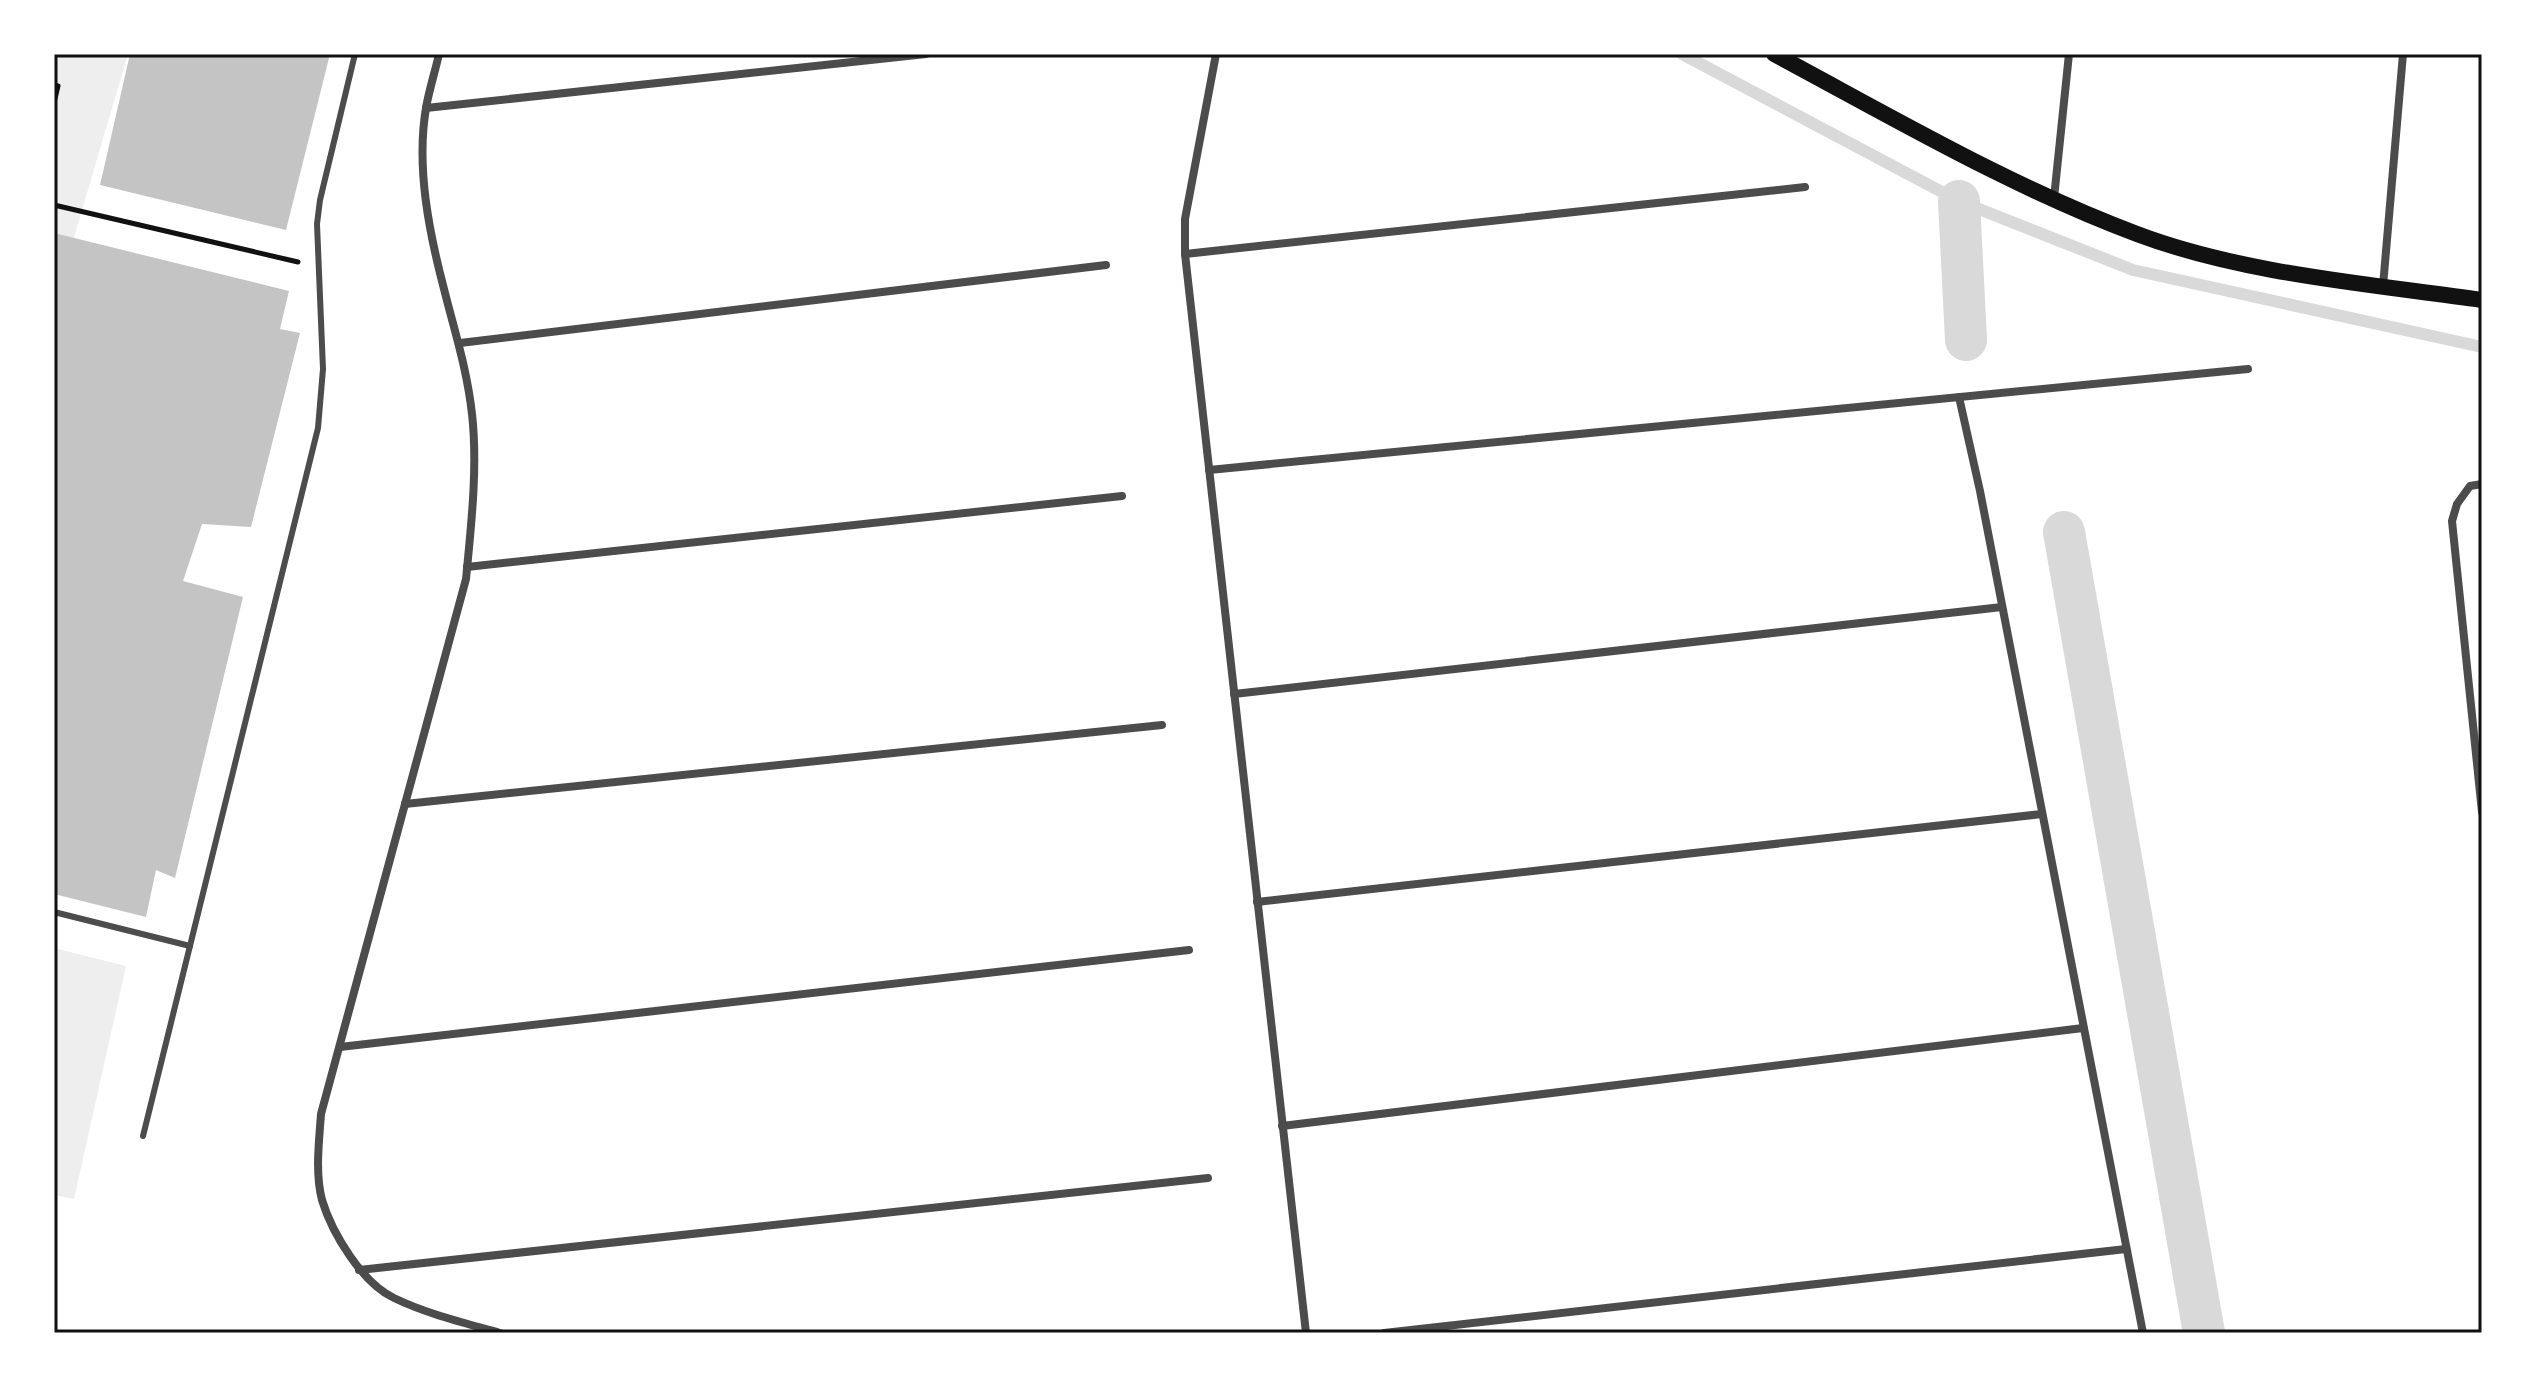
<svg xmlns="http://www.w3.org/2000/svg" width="2536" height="1387" font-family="Barlow,sans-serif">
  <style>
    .green { fill: #eee }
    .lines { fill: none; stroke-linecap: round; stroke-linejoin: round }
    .stream { stroke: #d9d9d9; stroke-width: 12 }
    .canal { stroke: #d9d9d9; stroke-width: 42 }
    .building { fill: #c4c4c4 }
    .path { stroke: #111; stroke-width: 5 }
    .service { stroke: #4c4c4c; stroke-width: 6 }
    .minor { stroke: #4c4c4c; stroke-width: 8 }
    .secondary { stroke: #111; stroke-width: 16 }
    .neatline { fill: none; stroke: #111; stroke-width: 3 }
  </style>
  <rect width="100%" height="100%" fill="#fff"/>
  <g class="green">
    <polygon points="54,54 128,54 54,305"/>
    <polygon points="54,948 126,966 74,1199 54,1195"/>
  </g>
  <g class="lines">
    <polyline class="stream" points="1682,54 1959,201 2133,270 2482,347"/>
    <g class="canal">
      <polyline points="1959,201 1966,340"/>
      <polyline points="2064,532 2204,1333"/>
    </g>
  </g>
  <g class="building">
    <polygon points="130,54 330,54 286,230 100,185"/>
    <polygon points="54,233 289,291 280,329 300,333 251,527 202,524 183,581 243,597 175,878 156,870 146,917 54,894"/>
  </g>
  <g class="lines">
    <g class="path">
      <polyline points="54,85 58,86 54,103"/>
      <polyline points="54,205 298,262"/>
    </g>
    <g class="service">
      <polyline points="54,912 190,946"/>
      <polyline points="143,1136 318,428 323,369 317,224 320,200 355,54"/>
    </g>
    <g class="minor">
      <path d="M439,54C435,72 429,90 426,108C416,167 429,232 444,289C455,333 467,369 472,414C478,467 471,527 466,579L321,1114C319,1142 315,1173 322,1200C332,1233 362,1283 394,1298C427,1314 465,1323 500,1333"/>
      <polyline points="1216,54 1185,219 1185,254 1306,1333"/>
      <polyline points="426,108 926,54"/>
      <polyline points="2054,198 2069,54"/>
      <polyline points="1185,254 1805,187"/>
      <polyline points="2383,286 2403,54"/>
      <polyline points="460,343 1106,265"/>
      <polyline points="1959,397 1980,491 2143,1333"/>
      <polyline points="1209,470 2248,369"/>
      <polyline points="2482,484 2470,486 2457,504 2452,521 2482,812"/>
      <polyline points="467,567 1122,496"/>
      <polyline points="1234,694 2002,607"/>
      <polyline points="405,804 1162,725"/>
      <polyline points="1257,902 2042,814"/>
      <polyline points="340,1047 1189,950"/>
      <polyline points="1282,1126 2083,1028"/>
      <polyline points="359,1270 1208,1178"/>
      <polyline points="1384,1333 2126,1249"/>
    </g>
    <path class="secondary" d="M1774,54C1892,117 2011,187 2137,234C2243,274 2370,284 2482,300"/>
  </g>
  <rect width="2536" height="1387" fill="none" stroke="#ffffff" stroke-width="112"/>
  <rect x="56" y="56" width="2424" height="1275" class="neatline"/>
</svg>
